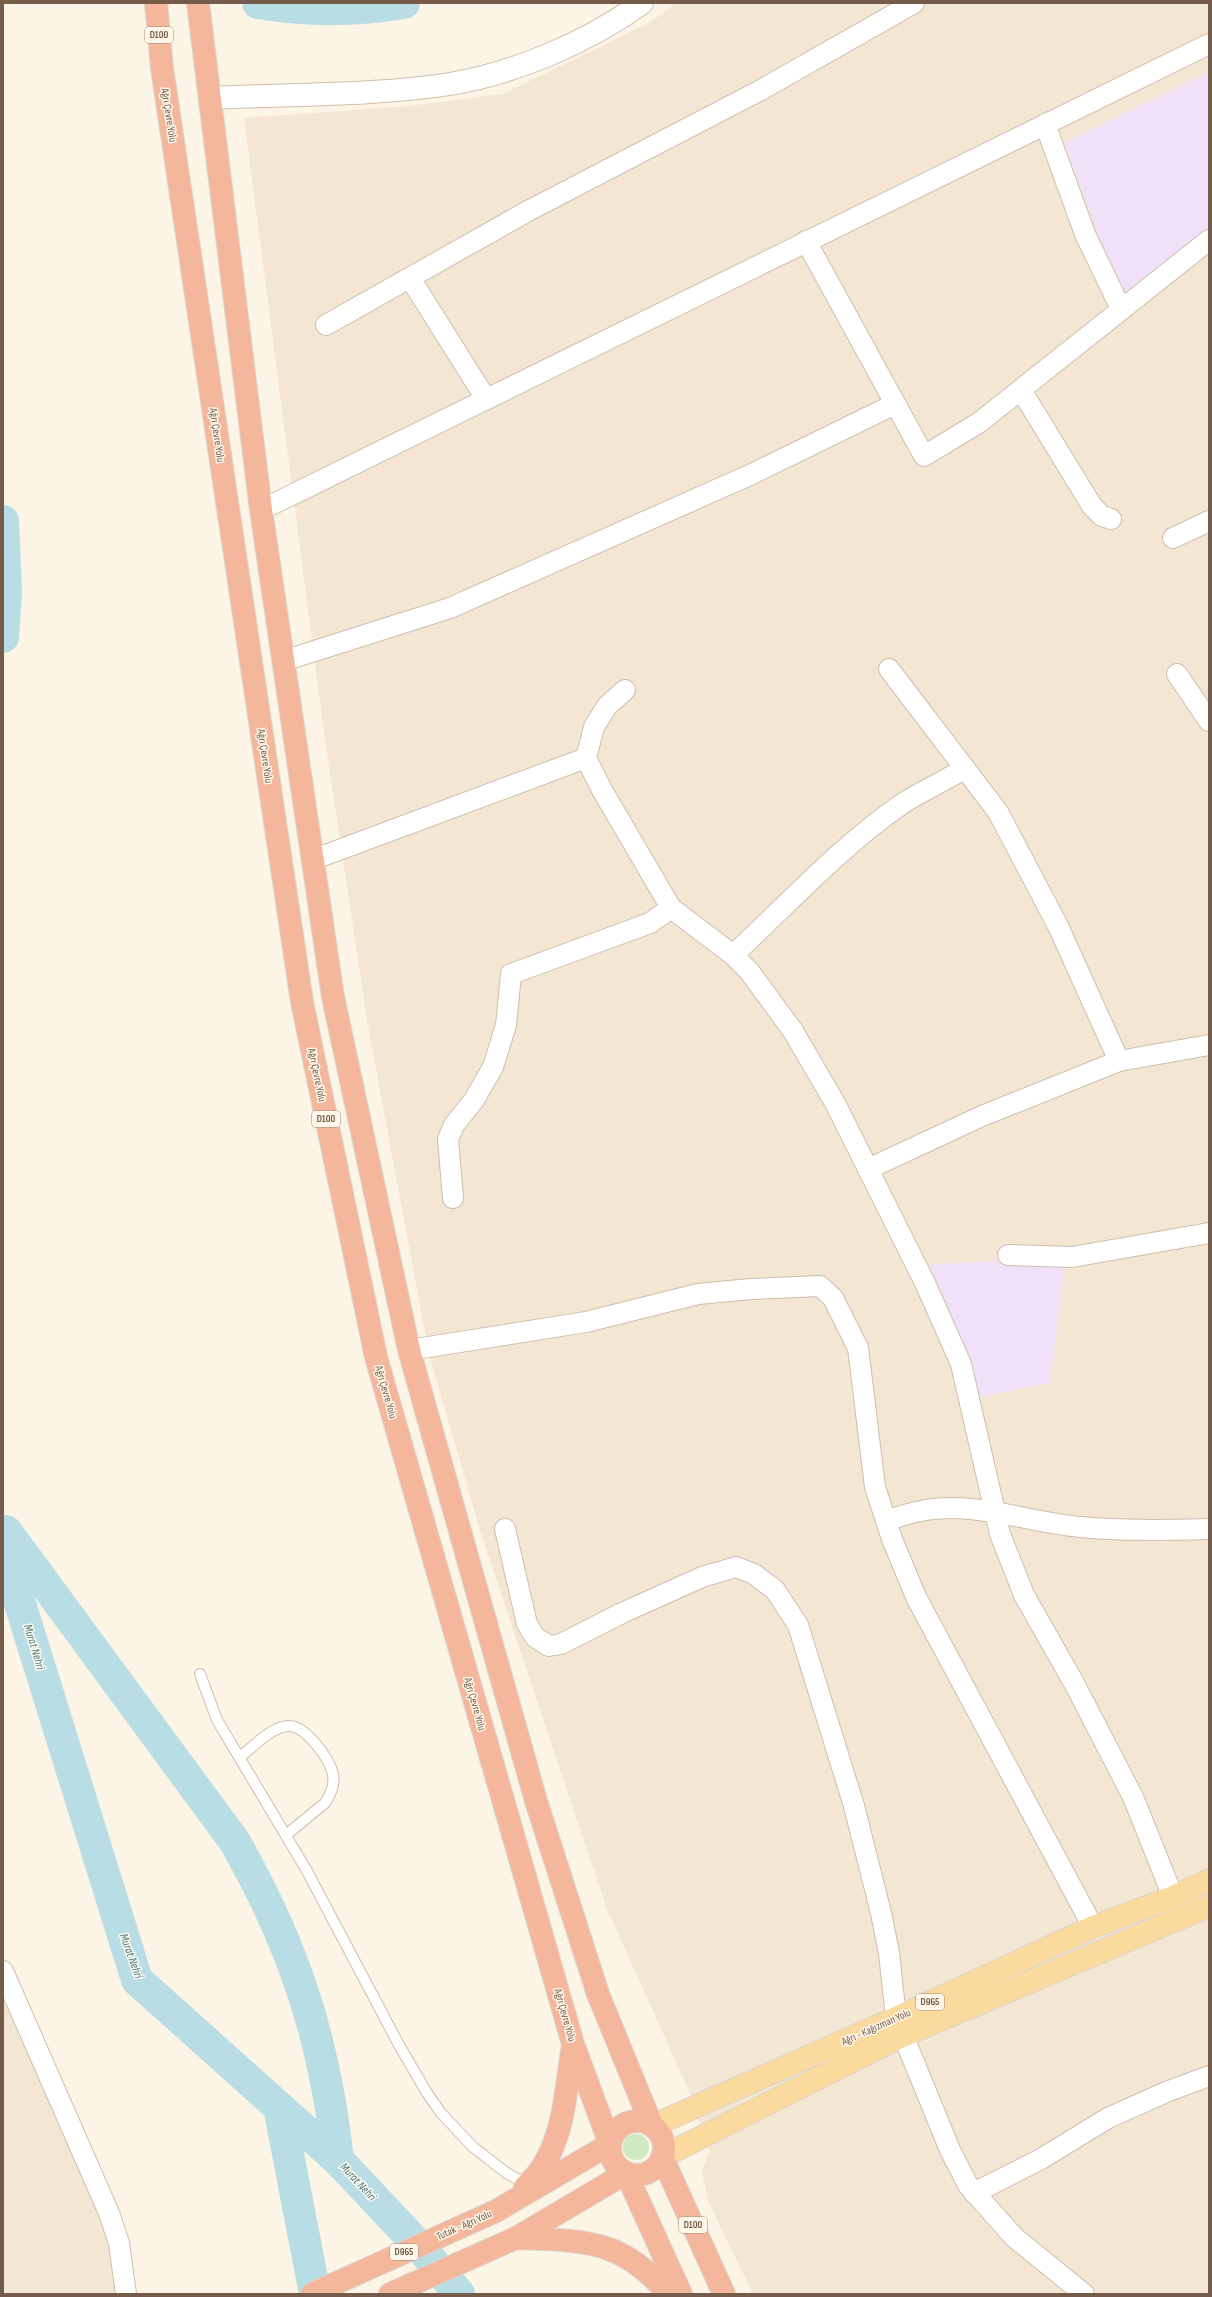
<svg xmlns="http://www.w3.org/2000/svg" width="1212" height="2297" font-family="'Sofia Sans Condensed',sans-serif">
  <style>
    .residential { fill: #f3e6d3 }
    .education { fill: #f1e1f8 }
    .green { fill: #d1e9c3 }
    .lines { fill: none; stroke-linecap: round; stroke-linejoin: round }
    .river { stroke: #b9dde5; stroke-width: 32 }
    .lane-casing { stroke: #cfbeae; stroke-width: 12 }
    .street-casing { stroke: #cfbeae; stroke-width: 22 }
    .secondary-casing { stroke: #d2beab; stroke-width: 24 }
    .primary-casing { stroke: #dbd4d0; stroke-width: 24 }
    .highway-casing { stroke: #dbd4d0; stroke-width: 24 }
    .lane { stroke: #fff; stroke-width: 10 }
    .street { stroke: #fff; stroke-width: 20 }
    .secondary { stroke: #fff; stroke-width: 22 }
    .primary { stroke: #fadb9d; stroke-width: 22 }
    .highway { stroke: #f5b79c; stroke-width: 22 }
    .labels { text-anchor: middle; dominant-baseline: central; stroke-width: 3; stroke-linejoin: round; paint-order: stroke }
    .shield { fill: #fff8ea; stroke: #9e8a7a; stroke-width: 1 }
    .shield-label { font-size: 10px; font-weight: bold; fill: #745b4a }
    .street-label { font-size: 11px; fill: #745b4a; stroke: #fff8ea }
    .water-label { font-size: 12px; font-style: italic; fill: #447a87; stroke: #fff8ea }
  </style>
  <rect width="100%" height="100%" fill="#fcf4e4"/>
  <g class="residential">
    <polygon points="676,3 1209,3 1209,2294 753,2294 708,2201 702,2172 709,2151 689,2091 607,1909 482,1537 429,1354 368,1026 325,740 244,118 408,106 503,94 651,22"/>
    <polygon points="3,1971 109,2213 126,2294 3,2294"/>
  </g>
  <g class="education">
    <polygon points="1209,72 1209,235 1123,300 1064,143"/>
    <polygon points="1066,1256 1050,1383 973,1398 928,1265"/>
  </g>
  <circle class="green" cx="636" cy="2147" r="13"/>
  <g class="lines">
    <g class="river">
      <path d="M258,3C305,11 356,11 404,3"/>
      <polyline points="3,521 6,591 3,637"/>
      <path d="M6,1531L235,1842C294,1946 325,2040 338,2160"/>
      <polyline points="3,1549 137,1980 338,2160 421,2248 459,2294"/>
      <polyline points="279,2107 315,2294"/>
    </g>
    <g class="lane-casing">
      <g id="lane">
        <polyline points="200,1674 217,1720 307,1871 399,2045 427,2093 441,2113 473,2147 508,2174 527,2184"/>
        <path d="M240,1757C253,1747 272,1726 289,1726C306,1726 329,1758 333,1774C335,1784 331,1794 325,1803L286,1835"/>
      </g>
    </g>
    <g class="street-casing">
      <g id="street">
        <polyline points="1045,124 1085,234 1121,309"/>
        <polyline points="806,241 924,456 980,422 1209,240"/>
        <polyline points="410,278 486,399"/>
        <polyline points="326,325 528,211 759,91 914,3"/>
        <polyline points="1021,390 1092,506 1102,516 1111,519"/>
        <polyline points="261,510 1209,44"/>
        <polyline points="1173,538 1209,521"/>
        <polyline points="283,661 450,608 752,474 895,404"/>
        <polyline points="889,669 998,812 1058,926 1119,1061"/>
        <polyline points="1177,674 1209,721"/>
        <polyline points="625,690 607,706 594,727 586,758 602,790 671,908 733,955 749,971 793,1031 835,1103 925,1283 961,1364 1000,1534 1024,1595 1074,1683 1133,1797 1173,1897"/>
        <polyline points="312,860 586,758"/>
        <path d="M733,955C787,905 838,849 899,806C919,792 944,782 965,768"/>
        <polyline points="868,1169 982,1116 1119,1061 1209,1045"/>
        <polyline points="453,1198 448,1139 454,1125 474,1100 493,1067 506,1025 511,974 650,923 671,908"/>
        <polyline points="1008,1255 1072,1257 1209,1233"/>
        <polyline points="409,1350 586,1322 698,1294 751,1289 820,1286 833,1298 858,1348 875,1487 892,1539 916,1597 1093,1927"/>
        <path d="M886,1521C897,1517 909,1513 921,1511C972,1500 1031,1523 1081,1527C1124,1531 1166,1530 1209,1529"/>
        <polyline points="505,1529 527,1624 535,1637 549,1646 561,1644 622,1613 702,1577 736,1567 754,1574 775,1590 798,1625 854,1806 881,1913 889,1953 896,2018 950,2150 968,2185 1014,2237 1084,2294"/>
        <polyline points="3,1971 109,2213 119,2243 126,2294"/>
        <polyline points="974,2193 1041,2159 1108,2118 1166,2092 1209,2076"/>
      </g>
    </g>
    <g class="secondary-casing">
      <path id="secondary" d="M211,98C290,94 372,96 450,84C516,73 588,42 642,3"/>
    </g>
    <g class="primary-casing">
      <g id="primary">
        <polyline points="652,2126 896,2018 1093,1927 1173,1897 1209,1880"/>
        <polyline points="662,2157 902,2036 1209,1906"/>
      </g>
    </g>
    <g class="highway-casing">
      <g id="highway">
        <polyline points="156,3 162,68 302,1002 376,1357 573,2044 610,2144"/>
        <polyline points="198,3 261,510 333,997 409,1350 536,1801 598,1994 652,2126"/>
        <circle cx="637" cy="2148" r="27"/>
        <polyline points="662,2157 724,2294"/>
        <polyline points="626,2173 681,2294"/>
        <path d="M525,2187C530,2181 537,2176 541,2169C565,2134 566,2086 573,2045"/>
        <path d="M516,2238C583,2241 622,2238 668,2294"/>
        <polyline points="312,2294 496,2211 610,2144"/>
        <polyline points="390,2294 516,2238 626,2173"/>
      </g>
    </g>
    <use href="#lane" class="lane"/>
    <use href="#street" class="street"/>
    <use href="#secondary" class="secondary"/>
    <use href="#primary" class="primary"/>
    <use href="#highway" class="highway"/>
  </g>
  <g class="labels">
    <g class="shield">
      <rect x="145" y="27" width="28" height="16" rx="3"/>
      <rect x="312" y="1111" width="28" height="16" rx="3"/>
      <rect x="916" y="1994" width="28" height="16" rx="3"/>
      <rect x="679" y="2217" width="28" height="16" rx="3"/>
      <rect x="390" y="2244" width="28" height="16" rx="3"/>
    </g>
    <g class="shield-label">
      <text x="159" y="35">D100</text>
      <text x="326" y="1119">D100</text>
      <text x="930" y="2002">D965</text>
      <text x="693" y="2225">D100</text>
      <text x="404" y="2252">D965</text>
    </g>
    <g class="street-label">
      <text transform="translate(169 115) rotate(81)">Ağrı Çevre Yolu</text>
      <text transform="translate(217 435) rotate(82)">Ağrı Çevre Yolu</text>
      <text transform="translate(265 756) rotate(82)">Ağrı Çevre Yolu</text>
      <text transform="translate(317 1075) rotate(78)">Ağrı Çevre Yolu</text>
      <text transform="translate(386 1392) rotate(74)">Ağrı Çevre Yolu</text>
      <text transform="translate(475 1704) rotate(74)">Ağrı Çevre Yolu</text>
      <text transform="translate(565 2015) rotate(74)">Ağrı Çevre Yolu</text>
      <text transform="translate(876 2027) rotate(-24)">Ağrı - Kağızman Yolu</text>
      <text transform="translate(464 2225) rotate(-24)">Tutak - Ağrı Yolu</text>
    </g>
    <g class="water-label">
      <text transform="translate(34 1647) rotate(73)">Murat Nehri</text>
      <text transform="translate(131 1956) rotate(70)">Murat Nehri</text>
      <text transform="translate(358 2182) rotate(47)">Murat Nehri</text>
    </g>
  </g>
  <rect width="1212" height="2297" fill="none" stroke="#745b4a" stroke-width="8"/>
</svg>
